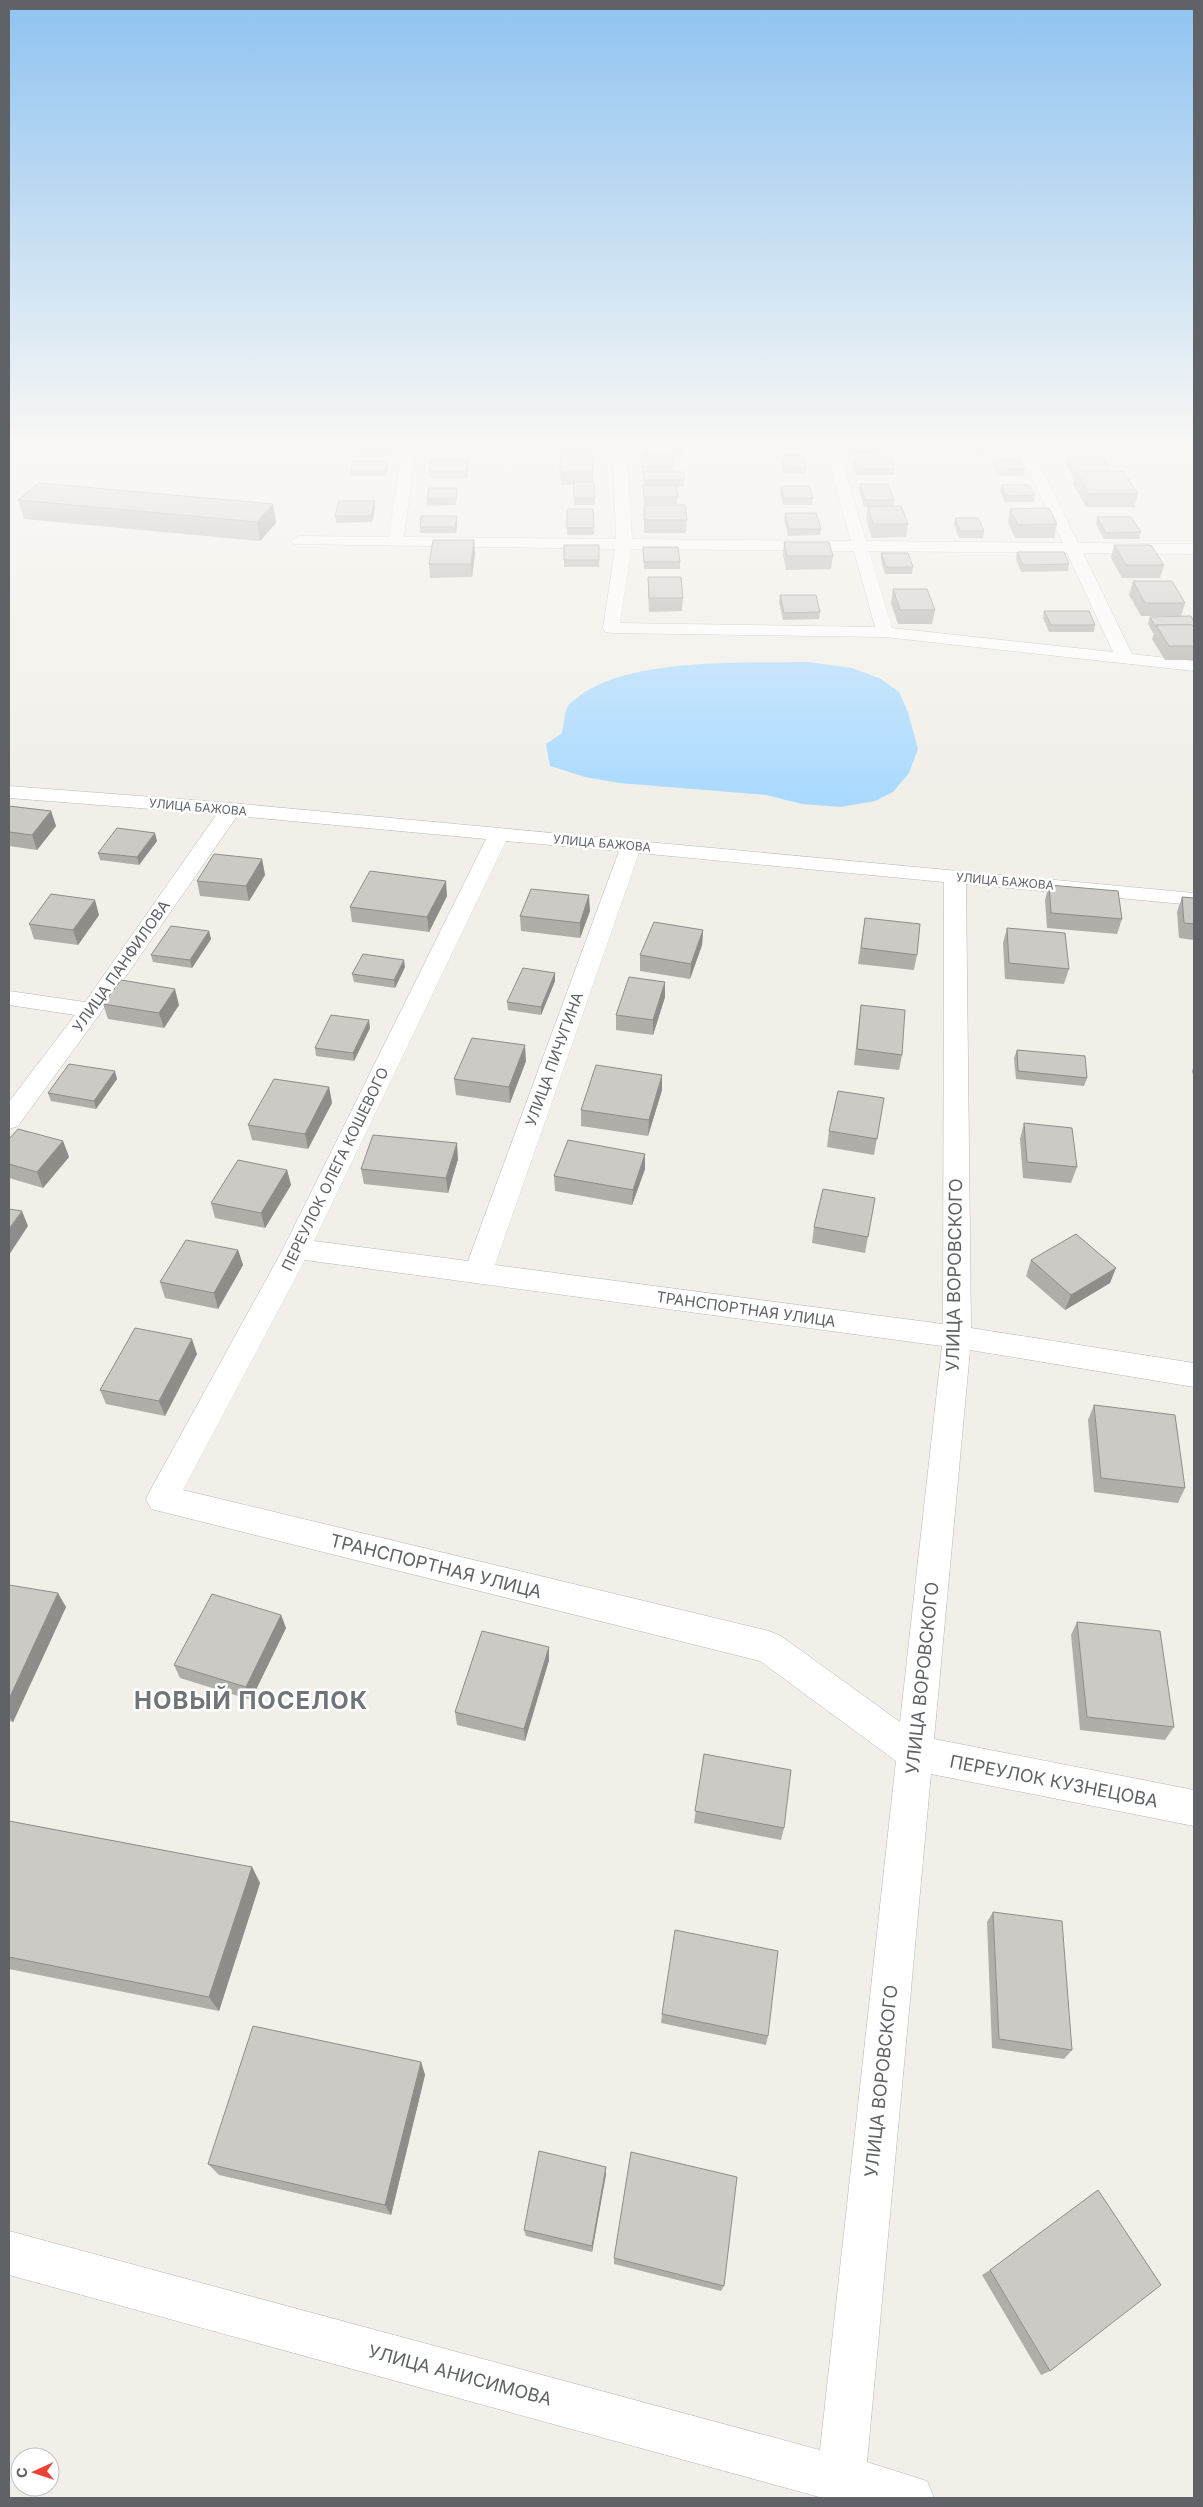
<svg xmlns="http://www.w3.org/2000/svg" width="1203" height="2507" font-family="Inter,sans-serif">
  <style>
    .water { fill: #aadaff }
    .lines { fill: none; stroke-linecap: round; stroke-linejoin: round }
    .minor-casing { stroke: #b5b8bc; stroke-width: 1 }
    .minor { fill: #fff; fill-rule: evenodd }
    .wall { fill: #afaea9 }
    .shaded-wall { fill: #8f8d8a }
    .building { fill: #cccac5; stroke: #8f8d8a }
    .labels { text-anchor: middle; dominant-baseline: central; stroke-width: 5; stroke-linejoin: round; paint-order: stroke }
    .far-street-label { font-size: 12px; fill: #5f6368; stroke: #fff }
    .street-label { font-size: 15px; fill: #5f6368; stroke: #fff }
    .near-street-label { font-size: 18px; fill: #5f6368; stroke: #fff }
    .near-district-label { font-size: 24px; font-weight: bold; letter-spacing: 1px; fill: #70757a; stroke: #fff }
  </style>
  <rect width="100%" height="100%" fill="#f1efe8"/>
  <path class="water" d="M808,662L852,668L881,679L899,692L908,712L918,749L909,773L893,792L875,801L841,807L802,804L766,795L619,783L585,777L550,766L546,744L562,733C564,725 564,713 568,706C569,703 573,701 576,699C624,657 746,663 808,662Z"/>
  <g class="lines">
    <g class="minor-casing">
      <g id="minor">
        <path d="M402,446H416L404,537L616,539L613,446H627L632,539L851,541L824,446H838L866,541L1063,543L1017,446H1031L1078,543L1194,544V554L1083,553L1132,654L1194,661V671L885,637L611,633L605,632L603,628L615,549L294,544L291,541L299,536L389,537ZM631,549L854,551L875,627L620,623ZM869,551L1067,553L1113,652L892,628Z"/>
        <path d="M9,786L231,803L1194,893V905L966,884L971,1328L1194,1363V1387L970,1350L934,1739L1194,1790V1826L931,1774L867,2462L927,2481L934,2498H823L9,2275V2231L820,2450L896,1761L760,1661L151,1509L146,1499L151,1489L283,1249L486,839L237,816L99,1015L18,1126L9,1129V1102L75,1015L9,1005V991L85,1002L217,814L9,798ZM506,841L619,851L468,1261L314,1241ZM639,853L944,882L943,1324L495,1265ZM305,1260L942,1346L900,1722L781,1636L769,1631L183,1490Z"/>
      </g>
    </g>
    <use href="#minor" class="minor"/>
  </g>
  <g class="wall">
    <polygon points="391,446 389,455 363,455 362,448"/>
    <polygon points="432,446 462,446 461,450 432,450"/>
    <polygon points="564,446 592,446 592,450 593,450 593,482 594,482 595,505 574,505 574,485 561,485 560,472"/>
    <rect x="643" y="446" width="41" height="9"/>
    <polygon points="763,446 800,446 800,449 764,449"/>
    <polygon points="849,446 878,446 878,454 851,454"/>
    <polygon points="968,446 1011,446 1010,452 971,453"/>
    <polygon points="1056,446 1086,446 1086,449 1057,450"/>
    <polygon points="1187,446 1194,446 1194,452 1192,452"/>
    <polygon points="782,455 807,468 806,474 784,474 781,461"/>
    <polygon points="641,456 674,467 674,472 684,480 684,487 677,487 677,504 644,504 643,491 643,485 644,485 643,474 642,474"/>
    <polygon points="854,457 895,469 894,475 856,475 853,464"/>
    <polygon points="1067,458 1110,470 1110,471 1138,494 1134,507 1086,507 1073,484 1075,477 1073,477 1066,465"/>
    <polygon points="468,460 468,467 467,478 430,478 429,471"/>
    <polygon points="993,460 1025,469 1023,476 997,476 992,466"/>
    <polygon points="388,467 386,476 351,476 350,470"/>
    <polygon points="860,484 894,500 893,506 864,507 859,490"/>
    <polygon points="1001,485 1035,495 1034,502 1005,502 1000,491"/>
    <polygon points="781,486 813,498 812,505 783,505 780,493"/>
    <polygon points="457,488 457,494 456,505 427,506 427,499"/>
    <polygon points="18,500 276,523 260,541 24,519"/>
    <polygon points="644,505 687,520 686,533 644,533"/>
    <polygon points="375,507 372,522 336,523 335,516"/>
    <polygon points="868,507 908,524 906,537 872,538 866,520"/>
    <polygon points="567,509 593,509 594,535 567,535"/>
    <polygon points="1010,509 1057,524 1054,538 1015,538 1008,522"/>
    <polygon points="785,513 821,529 820,535 788,536 784,520"/>
    <polygon points="1097,517 1141,532 1139,539 1104,539 1096,524"/>
    <polygon points="955,518 984,531 983,538 959,538 954,525"/>
    <polygon points="457,523 456,533 420,533 420,527"/>
    <polygon points="474,540 475,553 472,577 430,578 429,564"/>
    <polygon points="784,542 833,556 831,569 786,570 783,555"/>
    <rect x="564" y="545" width="35" height="22"/>
    <polygon points="1114,545 1164,565 1160,578 1122,578 1111,558"/>
    <polygon points="643,547 680,562 680,569 644,569"/>
    <polygon points="1017,552 1069,564 1068,571 1021,572 1016,559"/>
    <polygon points="881,553 913,567 912,574 885,574 881,560"/>
    <polygon points="648,577 683,598 682,611 649,612 648,591"/>
    <polygon points="1133,581 1185,603 1181,616 1141,616 1129,595"/>
    <polygon points="893,589 935,610 932,624 898,624 891,603"/>
    <polygon points="780,595 820,612 819,619 783,620 779,602"/>
    <polygon points="1044,611 1095,625 1094,632 1049,632 1043,618"/>
    <polygon points="1150,617 1194,622 1194,660 1165,660 1152,639 1154,633 1153,633 1148,624"/>
    <polygon points="9,806 51,811 56,826 37,850 9,846"/>
    <polygon points="157,841 139,865 100,860 98,853"/>
    <polygon points="262,859 265,875 249,901 200,896 197,881"/>
    <polygon points="1049,885 1122,919 1117,934 1047,928 1045,900"/>
    <polygon points="447,896 429,932 352,922 350,907"/>
    <polygon points="1182,897 1194,898 1194,940 1179,938 1177,912"/>
    <polygon points="590,911 580,938 521,931 520,916"/>
    <polygon points="99,915 78,945 34,939 29,924"/>
    <polygon points="865,918 917,955 914,970 858,964"/>
    <polygon points="1007,928 1069,969 1064,984 1005,979 1003,943"/>
    <polygon points="703,930 702,945 690,979 640,971 640,955"/>
    <polygon points="209,931 211,939 192,968 153,962 151,955"/>
    <polygon points="405,967 395,988 354,982 352,974"/>
    <polygon points="555,973 555,981 541,1015 508,1010 507,1002"/>
    <polygon points="665,982 665,997 653,1035 616,1030 616,1015"/>
    <polygon points="103,1004 179,1005 164,1028 108,1019"/>
    <polygon points="861,1005 902,1055 899,1070 854,1065 859,1020"/>
    <polygon points="370,1028 354,1061 316,1056 315,1048"/>
    <polygon points="1017,1050 1087,1078 1084,1086 1016,1079 1014,1058"/>
    <polygon points="526,1061 510,1103 456,1095 454,1079"/>
    <polygon points="1194,1066 1194,1079 1192,1071"/>
    <polygon points="117,1079 96,1109 51,1101 48,1093"/>
    <polygon points="329,1087 332,1103 308,1149 252,1140 248,1125"/>
    <polygon points="662,1090 648,1136 581,1126 581,1110"/>
    <polygon points="884,1098 874,1155 827,1147 829,1131"/>
    <polygon points="1024,1123 1077,1167 1071,1183 1023,1178 1020,1139"/>
    <polygon points="9,1139 63,1141 69,1157 43,1188 9,1178"/>
    <polygon points="645,1154 645,1169 632,1205 555,1191 554,1176"/>
    <polygon points="458,1159 448,1193 364,1184 361,1169"/>
    <polygon points="287,1170 291,1185 265,1228 215,1218 211,1203"/>
    <polygon points="875,1198 865,1253 812,1243 814,1227"/>
    <polygon points="238,1250 243,1265 218,1309 165,1298 160,1282"/>
    <polygon points="1031,1260 1110,1283 1065,1310 1026,1276"/>
    <polygon points="197,1354 165,1416 106,1404 100,1390"/>
    <polygon points="1094,1405 1185,1488 1178,1503 1094,1492 1088,1420"/>
    <polygon points="9,1585 66,1607 13,1722 9,1721"/>
    <polygon points="281,1615 286,1628 251,1700 180,1678 174,1665"/>
    <polygon points="1077,1622 1174,1727 1165,1740 1080,1730 1071,1635"/>
    <polygon points="549,1647 549,1660 525,1741 457,1725 455,1712"/>
    <polygon points="704,1754 784,1828 781,1840 694,1823"/>
    <polygon points="9,1821 252,1867 260,1883 219,2011 9,1969"/>
    <polygon points="993,1912 1072,2050 1064,2059 992,2048 987,1922"/>
    <polygon points="662,2014 768,2036 766,2045 661,2023"/>
    <polygon points="421,2062 425,2075 391,2215 219,2175 208,2164"/>
    <polygon points="606,2167 606,2174 592,2252 526,2236 524,2230"/>
    <polygon points="614,2258 724,2286 721,2291 614,2264"/>
    <polygon points="990,2270 1050,2371 1041,2375 982,2275"/>
  </g>
  <g class="shaded-wall">
    <polygon points="389,446 391,446 389,455 388,448"/>
    <polygon points="468,460 468,467 467,478 467,471"/>
    <polygon points="387,461 388,467 386,476 385,470"/>
    <polygon points="375,501 375,507 372,522 371,516"/>
    <polygon points="273,504 276,523 260,541 257,522"/>
    <polygon points="457,516 457,523 456,533 455,527"/>
    <polygon points="474,540 475,553 472,577 471,564"/>
    <polygon points="51,811 56,826 37,850 32,835"/>
    <polygon points="155,833 157,841 139,865 137,857"/>
    <polygon points="262,859 265,875 249,901 246,886"/>
    <polygon points="446,881 447,896 429,932 427,917"/>
    <polygon points="589,895 590,911 580,938 580,923"/>
    <polygon points="95,900 99,915 78,945 73,930"/>
    <polygon points="703,930 702,945 690,979 691,964"/>
    <polygon points="209,931 211,939 192,968 190,960"/>
    <polygon points="404,960 405,967 395,988 394,980"/>
    <polygon points="555,973 555,981 541,1015 541,1007"/>
    <polygon points="665,982 665,997 653,1035 653,1020"/>
    <polygon points="175,989 179,1005 164,1028 159,1013"/>
    <polygon points="369,1020 370,1028 354,1061 353,1053"/>
    <polygon points="525,1045 526,1061 510,1103 509,1087"/>
    <polygon points="115,1071 117,1079 96,1109 94,1101"/>
    <polygon points="662,1075 662,1090 648,1136 649,1120"/>
    <polygon points="329,1087 332,1103 308,1149 305,1134"/>
    <polygon points="63,1141 69,1157 43,1188 37,1172"/>
    <polygon points="457,1143 458,1159 448,1193 446,1178"/>
    <polygon points="645,1154 645,1169 632,1205 633,1190"/>
    <polygon points="287,1170 291,1185 265,1228 261,1213"/>
    <polygon points="22,1211 28,1226 9,1255 9,1229"/>
    <polygon points="238,1250 243,1265 218,1309 214,1293"/>
    <polygon points="1116,1268 1110,1283 1065,1310 1071,1295"/>
    <polygon points="192,1339 197,1354 165,1416 159,1401"/>
    <polygon points="58,1593 66,1607 13,1722 9,1716 9,1699"/>
    <polygon points="281,1615 286,1628 251,1700 246,1687"/>
    <polygon points="549,1647 549,1660 525,1741 524,1729"/>
    <polygon points="252,1867 260,1883 219,2011 209,1997"/>
    <polygon points="421,2062 425,2075 391,2215 385,2205"/>
    <polygon points="606,2167 606,2174 592,2252 592,2246"/>
  </g>
  <g class="building">
    <polygon points="362,446 389,446 388,448 362,448"/>
    <polygon points="852,446 878,446 879,447 852,447"/>
    <polygon points="561,450 593,450 593,472 560,472"/>
    <polygon points="782,455 803,455 807,468 785,468"/>
    <polygon points="641,456 673,456 674,467 642,467"/>
    <polygon points="854,457 891,457 895,469 857,469"/>
    <polygon points="1067,458 1103,458 1110,470 1074,470"/>
    <polygon points="431,460 468,460 467,471 429,471"/>
    <polygon points="993,460 1020,460 1025,469 998,470"/>
    <polygon points="353,461 387,461 385,470 350,470"/>
    <polygon points="1076,471 1123,471 1138,494 1089,494"/>
    <polygon points="643,472 684,472 684,480 644,480"/>
    <polygon points="574,482 594,482 595,498 574,498"/>
    <polygon points="39,483 273,504 257,522 18,500"/>
    <polygon points="860,484 888,484 894,500 865,500"/>
    <polygon points="643,485 676,485 678,497 644,497"/>
    <polygon points="1001,485 1029,485 1035,495 1007,496"/>
    <polygon points="781,486 810,486 813,498 784,498"/>
    <polygon points="429,488 457,488 456,499 427,499"/>
    <polygon points="339,501 375,501 371,516 335,516"/>
    <polygon points="644,505 685,505 687,520 644,520"/>
    <polygon points="901,506 908,524 873,524 868,507"/>
    <polygon points="1049,508 1057,524 1018,525 1010,509"/>
    <polygon points="567,509 593,509 594,528 567,528"/>
    <polygon points="785,513 816,513 821,529 789,529"/>
    <polygon points="421,516 457,516 455,527 420,527"/>
    <polygon points="1097,517 1131,517 1141,532 1106,533"/>
    <polygon points="955,518 978,518 984,531 960,531"/>
    <polygon points="433,540 474,540 471,564 429,564"/>
    <polygon points="784,542 829,542 833,556 787,556"/>
    <rect x="564" y="545" width="35" height="15"/>
    <polygon points="1114,545 1151,545 1164,565 1126,565"/>
    <polygon points="643,547 678,547 680,562 644,562"/>
    <polygon points="1017,552 1064,552 1069,564 1023,565"/>
    <polygon points="881,553 908,553 913,567 886,567"/>
    <polygon points="648,577 681,577 683,598 649,598"/>
    <polygon points="1133,581 1172,581 1185,603 1145,603"/>
    <polygon points="893,589 927,589 935,610 900,610"/>
    <polygon points="780,595 816,595 820,612 784,613"/>
    <polygon points="1044,611 1089,611 1095,625 1051,625"/>
    <polygon points="1191,616 1194,622 1194,626 1192,625 1156,625 1157,626 1155,626 1150,617"/>
    <polygon points="1156,625 1192,625 1194,628 1194,646 1169,646"/>
    <polygon points="9,806 51,811 32,835 9,832"/>
    <polygon points="117,828 155,833 137,857 98,853"/>
    <polygon points="214,854 262,859 246,886 197,881"/>
    <polygon points="370,871 446,881 427,917 350,907"/>
    <polygon points="1049,885 1118,891 1122,919 1051,913"/>
    <polygon points="531,889 589,895 580,923 520,916"/>
    <polygon points="51,894 95,900 73,930 29,924"/>
    <polygon points="1182,897 1194,898 1194,924 1184,923"/>
    <polygon points="865,918 920,924 917,955 861,948"/>
    <polygon points="654,922 703,930 691,964 640,955"/>
    <polygon points="171,926 209,931 190,960 151,955"/>
    <polygon points="1007,928 1065,933 1069,969 1009,963"/>
    <polygon points="363,954 404,960 394,980 352,974"/>
    <polygon points="523,968 555,973 541,1007 507,1002"/>
    <polygon points="629,977 665,982 653,1020 616,1015"/>
    <polygon points="121,980 175,989 159,1013 103,1004"/>
    <polygon points="861,1005 905,1010 902,1055 857,1049"/>
    <polygon points="331,1015 369,1020 353,1053 315,1048"/>
    <polygon points="472,1038 525,1045 509,1087 454,1079"/>
    <polygon points="1017,1050 1085,1056 1087,1078 1018,1071"/>
    <polygon points="69,1064 115,1071 94,1101 48,1093"/>
    <polygon points="596,1065 662,1075 649,1120 581,1110"/>
    <polygon points="274,1079 329,1087 305,1134 248,1125"/>
    <polygon points="838,1091 884,1098 877,1139 829,1131"/>
    <polygon points="1024,1123 1072,1128 1077,1167 1027,1162"/>
    <polygon points="18,1129 63,1141 37,1172 9,1164 9,1139"/>
    <polygon points="373,1135 457,1143 446,1178 361,1169"/>
    <polygon points="568,1140 645,1154 633,1190 554,1176"/>
    <polygon points="238,1160 287,1170 261,1213 211,1203"/>
    <polygon points="823,1189 875,1198 868,1237 814,1227"/>
    <polygon points="9,1209 22,1211 9,1229"/>
    <polygon points="1076,1234 1116,1268 1071,1295 1031,1260"/>
    <polygon points="186,1240 238,1250 214,1293 160,1282"/>
    <polygon points="135,1328 192,1339 159,1401 100,1390"/>
    <polygon points="1094,1405 1175,1415 1185,1488 1101,1478"/>
    <polygon points="9,1585 58,1593 9,1699"/>
    <polygon points="212,1594 281,1615 246,1687 174,1665"/>
    <polygon points="1077,1622 1160,1631 1174,1727 1087,1717"/>
    <polygon points="482,1631 549,1647 524,1729 455,1712"/>
    <polygon points="704,1754 791,1770 784,1828 695,1811"/>
    <polygon points="9,1821 252,1867 209,1997 9,1957"/>
    <polygon points="993,1912 1062,1921 1072,2050 999,2039"/>
    <polygon points="675,1930 778,1951 768,2036 662,2014"/>
    <polygon points="253,2026 421,2062 385,2205 208,2164"/>
    <polygon points="539,2151 606,2167 592,2246 524,2230"/>
    <polygon points="631,2152 737,2177 724,2286 614,2258"/>
    <polygon points="1098,2190 1161,2285 1050,2371 990,2270"/>
  </g>
  <linearGradient id="sky" x2="0" y2="1"><stop stop-color="#8fc3f1"/><stop offset="0.56" stop-color="#f9f8f5"/><stop offset="1" stop-color="#f9f8f5" stop-opacity="0"/></linearGradient>
  <rect width="1203" height="797" fill="url(#sky)"/>
  <g class="labels">
    <g class="far-street-label">
      <text transform="translate(198 807) rotate(5)">УЛИЦА БАЖОВА</text>
      <text transform="translate(602 843) rotate(5)">УЛИЦА БАЖОВА</text>
      <text transform="translate(1005 881) rotate(5)">УЛИЦА БАЖОВА</text>
    </g>
    <g class="street-label">
      <text transform="translate(121 966) rotate(-55)">УЛИЦА ПАНФИЛОВА</text>
      <text transform="translate(554 1059) rotate(-70)">УЛИЦА ПИЧУГИНА</text>
      <text transform="translate(335 1169) rotate(-64)">ПЕРЕУЛОК ОЛЕГА КОШЕВОГО</text>
      <text transform="translate(746 1309) rotate(8)">ТРАНСПОРТНАЯ УЛИЦА</text>
    </g>
    <g class="near-street-label">
      <text transform="translate(954 1275) rotate(-89)">УЛИЦА ВОРОВСКОГО</text>
      <text transform="translate(436 1566) rotate(14)">ТРАНСПОРТНАЯ УЛИЦА</text>
      <text transform="translate(922 1678) rotate(-84)">УЛИЦА ВОРОВСКОГО</text>
      <text transform="translate(1054 1781) rotate(11)">ПЕРЕУЛОК КУЗНЕЦОВА</text>
      <text transform="translate(881 2081) rotate(-84)">УЛИЦА ВОРОВСКОГО</text>
      <text transform="translate(460 2375) rotate(15)">УЛИЦА АНИСИМОВА</text>
    </g>
    <g class="near-district-label">
      <text x="251" y="1700">НОВЫЙ ПОСЕЛОК</text>
    </g>
  </g>
  <rect width="1203" height="2507" fill="none" stroke="#5f6368" stroke-width="20"/>
  <g transform="translate(35 2472) rotate(267)"><circle r="24" fill="#ffffff" stroke="#bfc1c3"/>
  <path d="M0-4L9 19L0 12L-9 19Z" fill="#ea4335"/>
  <text y="-8" font-size="14" font-weight="bold" text-anchor="middle" fill="#5f6368">С</text>
  </g>
</svg>
